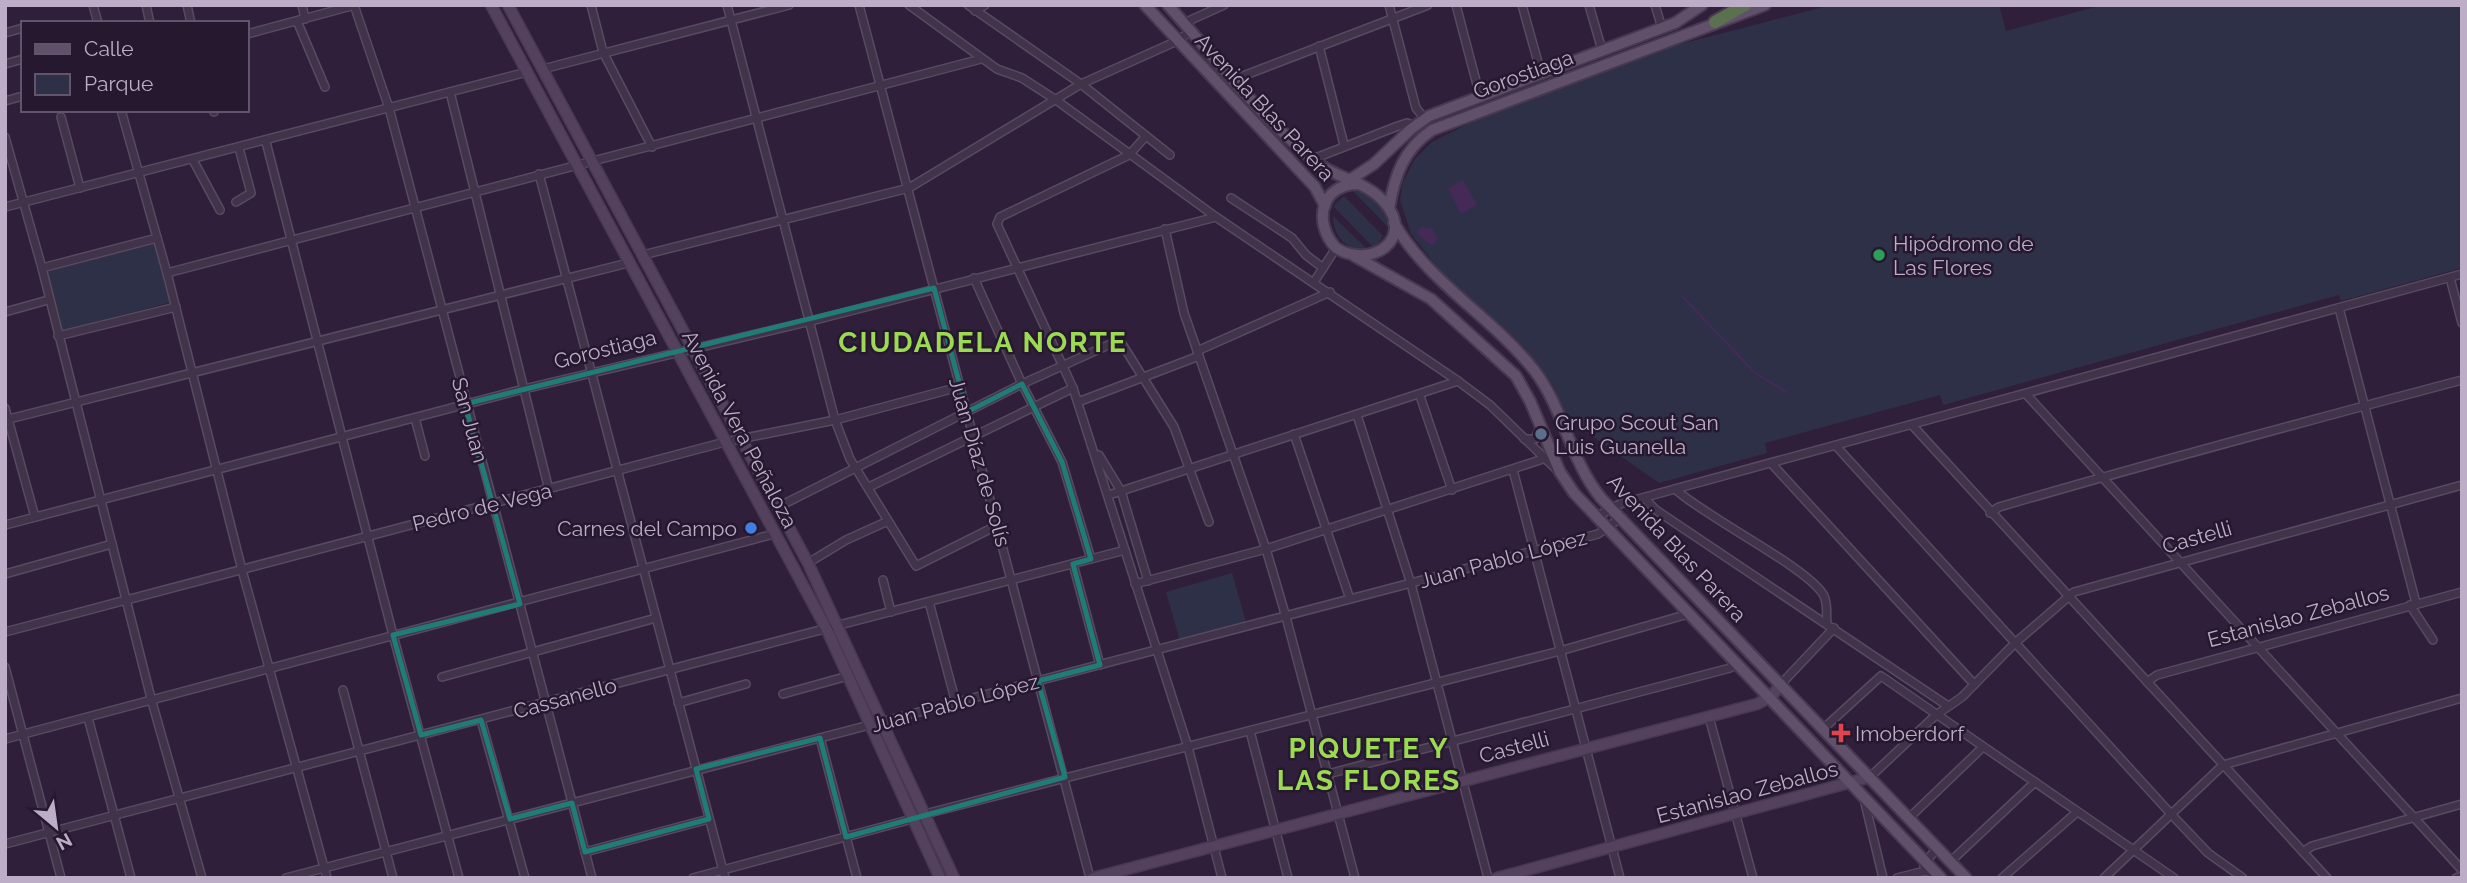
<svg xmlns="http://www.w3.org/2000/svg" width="2467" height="883" font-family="Raleway,sans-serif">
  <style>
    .green { fill: #2e3048 }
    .water { fill: #452957 }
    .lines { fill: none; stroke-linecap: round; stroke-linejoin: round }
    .stream { stroke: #452957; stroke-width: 2 }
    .minor-casing { stroke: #594a62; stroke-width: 10 }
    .secondary-casing { stroke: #473950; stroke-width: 13 }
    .primary-casing { stroke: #473950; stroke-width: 14 }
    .motorway-casing { stroke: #493a51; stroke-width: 16 }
    .minor { stroke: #41334a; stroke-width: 7 }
    .secondary { stroke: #53415d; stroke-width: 10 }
    .primary { stroke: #60506a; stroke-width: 10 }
    .motorway { stroke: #5b704f; stroke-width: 12 }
    .marked { fill: none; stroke: #207c77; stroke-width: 5; stroke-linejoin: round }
    .leisure-dot { fill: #2e9e5b; stroke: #26182e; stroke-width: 2.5 }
    .service-dot { fill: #5c6f8a; stroke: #26182e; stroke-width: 2.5 }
    .shop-dot { fill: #3f7fe0; stroke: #26182e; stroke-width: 2.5 }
    .health-dot { fill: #e0444e; stroke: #26182e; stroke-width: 2.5 }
    .labels { text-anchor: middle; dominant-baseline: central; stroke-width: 5; stroke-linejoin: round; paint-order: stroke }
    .street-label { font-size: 21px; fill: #bdadc7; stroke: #26182e }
    .poi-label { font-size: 21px; fill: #bdadc7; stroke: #26182e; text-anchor: start }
    .district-label { font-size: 28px; font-weight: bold; letter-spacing: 2px; fill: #9cda54; stroke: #26182e }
  </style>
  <rect width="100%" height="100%" fill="#2f1f3a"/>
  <g class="green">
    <polygon points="1831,5 1999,5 2006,31 2103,5 2462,5 2462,268 2341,301 2339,295 1943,405 1940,395 1765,443 1767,453 1659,483 1565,417 1555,389 1543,371 1444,276 1411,234 1400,200 1403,182 1415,159 1432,142 1476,120 1673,46"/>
    <path d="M1353,191C1372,191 1387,209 1388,227Z"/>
    <polygon points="1344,196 1383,236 1376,247 1373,247 1333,206"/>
    <path d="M1333,216L1368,250C1348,252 1333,237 1333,216Z"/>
    <polygon points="157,243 172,302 61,331 46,272"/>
    <polygon points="1232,573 1246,622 1180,641 1166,592"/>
  </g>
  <g class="water">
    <polygon points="1463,180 1477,205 1461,214 1448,188"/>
    <polygon points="1422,227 1432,228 1437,238 1435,244 1431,245 1418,235 1417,231"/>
  </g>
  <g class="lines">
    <polyline class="stream" points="1682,296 1754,372 1786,392"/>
    <g class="minor-casing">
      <g id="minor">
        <polyline points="93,5 98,23"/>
        <polyline points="146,5 150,23"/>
        <polyline points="187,5 191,23"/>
        <polyline points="302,5 305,19"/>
        <polyline points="354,5 389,108 592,878"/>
        <polyline points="591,5 603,52 652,147"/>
        <polyline points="727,5 835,420 850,459 916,566 998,525"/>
        <polyline points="859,5 1090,878"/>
        <polyline points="909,5 997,69 1022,78 1056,100 1216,217 1458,381 1490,405 1559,472"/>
        <polyline points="968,5 1081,84 1170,155"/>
        <polyline points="1389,5 1416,108 1425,119"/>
        <polyline points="1456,5 1480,96"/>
        <polyline points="1522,5 1541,73"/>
        <polyline points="1589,5 1602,50"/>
        <polyline points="1655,5 1662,28"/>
        <polyline points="975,11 985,5"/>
        <polyline points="297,21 325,87"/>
        <polyline points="1184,23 1224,5"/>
        <polyline points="5,33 23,28"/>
        <polyline points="247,34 355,5"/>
        <polyline points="1319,46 1344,145"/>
        <polyline points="5,64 23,59"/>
        <polyline points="543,69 789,5"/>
        <polyline points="1235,79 1428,5"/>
        <polyline points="450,92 549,490"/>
        <polyline points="5,101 23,96"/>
        <polyline points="121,110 167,273 242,570 327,878"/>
        <polyline points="214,110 214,112"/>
        <polyline points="61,117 80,188"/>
        <polyline points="1146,136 1129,155 1000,217 997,224 1073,388 1188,747 1222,878"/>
        <polyline points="5,137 42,268 152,702 202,878"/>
        <polyline points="266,142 393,635 459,878"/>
        <polyline points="1313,159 1398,126 1407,123 1415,126"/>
        <polyline points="193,160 220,210"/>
        <polyline points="539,174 725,878"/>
        <polyline points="1231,198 1292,238 1306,255 1323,268"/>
        <polyline points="236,202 251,193 239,148"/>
        <polyline points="5,207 527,72"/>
        <polyline points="1165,229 1184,313 1266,549 1286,617 1355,878"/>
        <polyline points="643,255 909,188 1081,84 1177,41 1191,31"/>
        <polyline points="42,268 157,238"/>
        <polyline points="167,273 981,59"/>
        <polyline points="974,278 1022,384 1062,462 1091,559"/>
        <polyline points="2450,278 2462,323"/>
        <polyline points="1314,282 1336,248"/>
        <polyline points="2339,308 2416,603"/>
        <polyline points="5,312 48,300"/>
        <polyline points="58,336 176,307"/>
        <polyline points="1197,351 1330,292"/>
        <polyline points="2026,394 2462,870"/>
        <polyline points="1420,396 1452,490"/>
        <polyline points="1078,402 1199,356"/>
        <polyline points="5,408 35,517"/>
        <polyline points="1357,415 1411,584 1488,878"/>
        <polyline points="415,418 425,456"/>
        <polyline points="5,420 628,263"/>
        <polyline points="1912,425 2327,878"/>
        <polyline points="1294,434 1350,599"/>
        <polyline points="1524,439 1535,439 1540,427"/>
        <polyline points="1836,446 2171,814 2208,853 2243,878"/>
        <polyline points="1099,455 1121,491 1148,581"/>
        <polyline points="1771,463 1974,684"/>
        <polyline points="1513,470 1620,878"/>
        <polyline points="869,487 1073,388"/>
        <path d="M1675,489C1705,517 1811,569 1824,596C1828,604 1826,615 1827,623"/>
        <polyline points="1109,495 1458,381"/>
        <polyline points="1644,498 1656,510 1948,706"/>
        <polyline points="778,507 1022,384 1115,342 1122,344 1174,427 1209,522"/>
        <path d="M1990,513L1999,507C2153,462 2307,421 2462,380"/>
        <polyline points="1596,517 1620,504 2462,274"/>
        <polyline points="5,525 524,389 811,321 1216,217"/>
        <polyline points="808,563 846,540 888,521"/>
        <polyline points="1073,564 1100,665"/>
        <polyline points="5,574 112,544"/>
        <polyline points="883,580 891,612"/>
        <polyline points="1135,584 1266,549 1543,459"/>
        <polyline points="929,602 956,703"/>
        <polyline points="2410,605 2433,640"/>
        <polyline points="5,632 725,442 835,420 959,387"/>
        <polyline points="5,667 61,878"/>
        <polyline points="442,677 656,618"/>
        <polyline points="2147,682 2157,675 2462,592"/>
        <polyline points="1781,684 1834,628"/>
        <polyline points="343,690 393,878"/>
        <polyline points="783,694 848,676"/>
        <polyline points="678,703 746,684"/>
        <polyline points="1709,717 1753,878"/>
        <polyline points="88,718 131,878"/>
        <polyline points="481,720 525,878"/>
        <polyline points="1823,729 1881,676 2174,878"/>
        <polyline points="1250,731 1288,878"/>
        <polyline points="820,738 857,878"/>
        <polyline points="5,739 774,534"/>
        <polyline points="1328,774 1730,668 1737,664"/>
        <polyline points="1870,777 1936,715 1962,697 2015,643 2074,592 2462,485"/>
        <polyline points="1864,799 1883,878"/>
        <polyline points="925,814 1560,651 1688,614"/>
        <polyline points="1909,818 1983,747"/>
        <polyline points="5,844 1125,550"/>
        <polyline points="585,852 709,819"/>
        <polyline points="2303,852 2312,846 2462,804"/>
        <polyline points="1950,862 2035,782"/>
        <polyline points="1924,866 1936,848"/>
        <polyline points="286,878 1598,534 1619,519"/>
        <polyline points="693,878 912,819"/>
        <polyline points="1897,878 1925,871 1937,874"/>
        <polyline points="2002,878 2077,812"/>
        <polyline points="2104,878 2223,765 2462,698"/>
        <polyline points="2456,878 2462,876"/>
      </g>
    </g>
    <g class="secondary-casing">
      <g id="secondary">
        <polyline points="491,5 827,630 940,878"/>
        <polyline points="508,5 808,563 954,878"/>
        <polyline points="1093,878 1757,704 1772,696 1781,684"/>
        <polyline points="1497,878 1870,777"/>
      </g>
    </g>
    <g class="primary-casing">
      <g id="primary">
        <polyline points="1145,5 1315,187 1325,206"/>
        <path d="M1168,5C1215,58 1261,117 1316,162C1337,179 1367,181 1385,203C1415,238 1372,270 1336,248C1312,222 1321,183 1360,184"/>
        <polyline points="1348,181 1374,164 1411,129 1429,116 1675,23 1702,5"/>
        <path d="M1389,208C1395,175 1403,150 1432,130L1765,5"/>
        <path d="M1394,223C1428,282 1492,317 1534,370C1564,409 1570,460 1601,498L1966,878"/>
        <polyline points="1354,256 1431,299 1516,376 1530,401 1560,472 1574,493 1941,878"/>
      </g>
    </g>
    <g class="motorway-casing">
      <polyline id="motorway" points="1715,22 1745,5"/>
    </g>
    <use href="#minor" class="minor"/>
    <use href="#secondary" class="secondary"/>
    <use href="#primary" class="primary"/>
    <use href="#motorway" class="motorway"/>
  </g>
  <path class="marked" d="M934,288L967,412L1022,384L1062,462L1091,559L1073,564L1100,665L1038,681L1065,777L846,837L820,738L696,769L709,819L585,852L572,803L510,819L481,720L421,735L393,635L520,604L465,404Z"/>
  <circle class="leisure-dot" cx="1879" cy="255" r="7"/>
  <circle class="service-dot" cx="1541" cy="434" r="7"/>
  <circle class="shop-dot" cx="751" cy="528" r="7"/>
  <path class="health-dot" d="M1837.5 722.5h7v7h7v7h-7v7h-7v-7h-7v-7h7z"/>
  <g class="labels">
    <g class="street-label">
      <text transform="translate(1523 74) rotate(-20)">Gorostiaga</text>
      <text transform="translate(1265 107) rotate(47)">Avenida Blas Parera</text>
      <text transform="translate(605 349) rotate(-14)">Gorostiaga</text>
      <text transform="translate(470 420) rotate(75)">San Juan</text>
      <text transform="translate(740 429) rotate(62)">Avenida Vera Peñaloza</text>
      <text transform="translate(980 462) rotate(74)">Juan Díaz de Solís</text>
      <text transform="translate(482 507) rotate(-14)">Pedro de Vega</text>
      <text transform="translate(2197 537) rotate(-16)">Castelli</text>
      <text transform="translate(1677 548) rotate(47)">Avenida Blas Parera</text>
      <text transform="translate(1503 559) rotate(-15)">Juan Pablo López</text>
      <text transform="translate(2298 616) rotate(-15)">Estanislao Zeballos</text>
      <text transform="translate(565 698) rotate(-15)">Cassanello</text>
      <text transform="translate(955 703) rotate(-15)">Juan Pablo López</text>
      <text transform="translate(1514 747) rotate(-15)">Castelli</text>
      <text transform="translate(1747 792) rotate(-15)">Estanislao Zeballos</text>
    </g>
    <g class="poi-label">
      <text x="1893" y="243">Hipódromo de<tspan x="1893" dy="24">Las Flores</tspan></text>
      <text x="1555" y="422">Grupo Scout San<tspan x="1555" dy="24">Luis Guanella</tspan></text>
      <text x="737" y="528" text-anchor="end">Carnes del Campo</text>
      <text x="1855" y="733">Imoberdorf</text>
    </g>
    <g class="district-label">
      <text x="983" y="342">CIUDADELA NORTE</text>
      <text x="1369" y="748">PIQUETE Y<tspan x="1369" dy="32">LAS FLORES</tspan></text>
    </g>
  </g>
  <rect width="2467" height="883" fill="none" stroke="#bdadc7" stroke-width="14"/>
  <rect x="21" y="21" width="228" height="91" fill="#26182e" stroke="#62546b" stroke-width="2"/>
  <rect x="35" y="44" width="35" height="10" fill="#60506a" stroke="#62546b" stroke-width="2"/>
  <text x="84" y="56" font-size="21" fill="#bdadc7">Calle</text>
  <rect x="35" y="74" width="35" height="21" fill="#2e3048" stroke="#62546b" stroke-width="2"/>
  <text x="84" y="91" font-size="21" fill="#bdadc7">Parque</text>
  <g transform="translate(56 827) rotate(151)" stroke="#26182e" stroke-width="5" paint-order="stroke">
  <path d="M0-5L12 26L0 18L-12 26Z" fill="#bdadc7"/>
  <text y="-10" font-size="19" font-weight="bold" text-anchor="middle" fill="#bdadc7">N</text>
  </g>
</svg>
